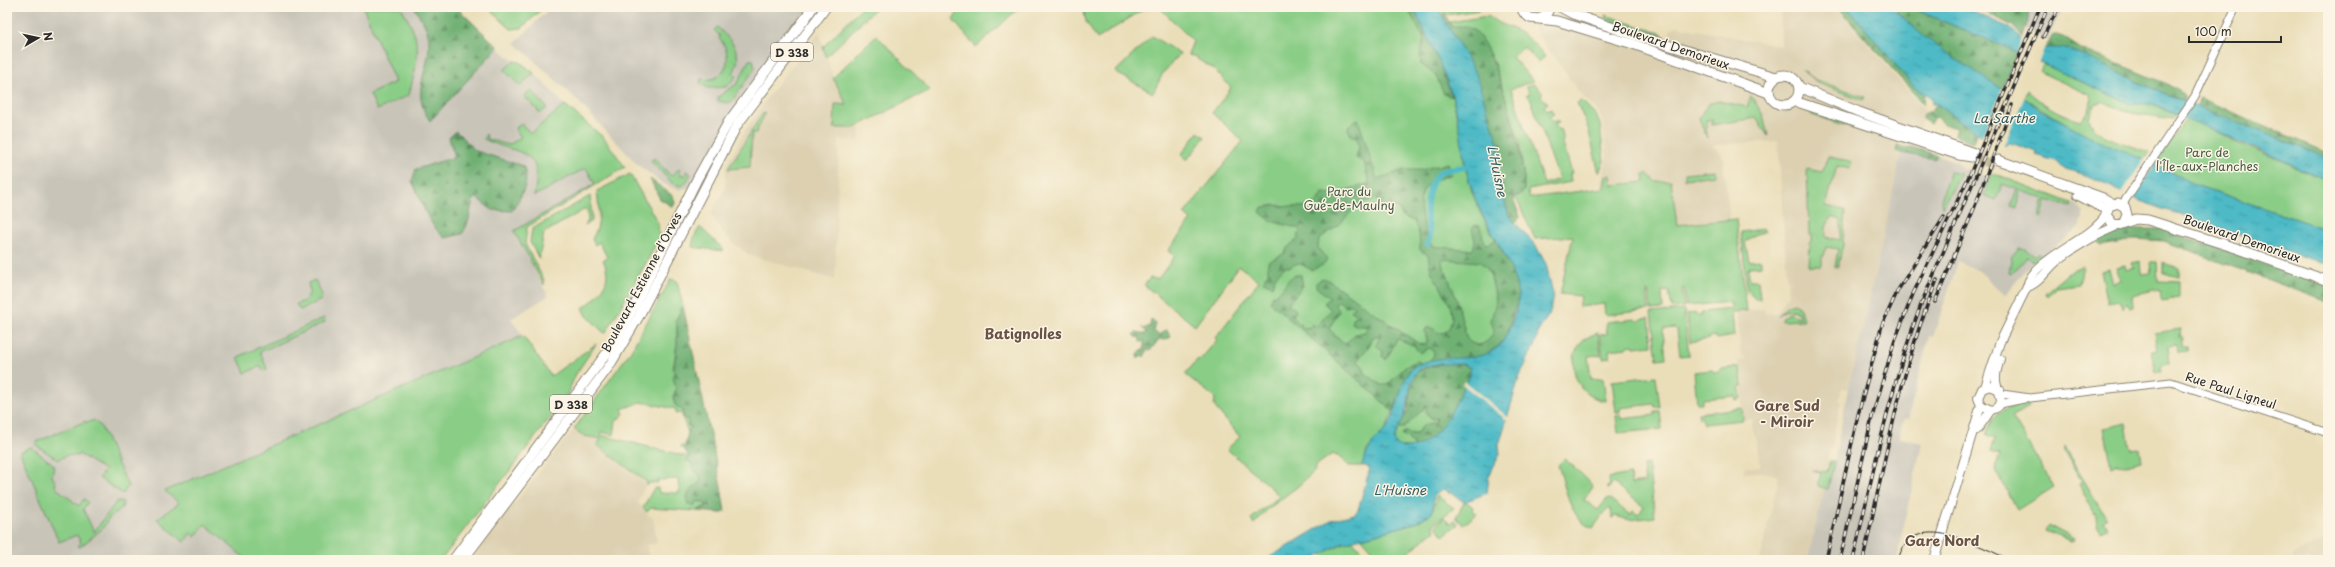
<svg xmlns="http://www.w3.org/2000/svg" width="2335" height="567" font-family="'Playpen Sans',sans-serif">
  <style>
    .built { fill: #dcd0b1 }
    .industrial { fill: #c8c4b8 }
    .green { fill: #8acd86; stroke: #5a7c58; fill-rule: evenodd }
    .forest { fill: url(#forest-firs); stroke: #4d6e4f; fill-rule: evenodd }
    .water { fill: url(#water-ripples); stroke: #3c7278; fill-rule: evenodd }
    .pier { fill: #eadeb9 }
    .lines { fill: none; stroke-linecap: round; stroke-linejoin: round }
    .canal { stroke: #4dbac6; stroke-width: 6 }
    .primary-tunnel { stroke: #c4ba9d; stroke-width: 9; stroke-dasharray: 9 4.5; stroke-linecap: butt }
    .tertiary-casing { stroke: #8a8472; stroke-width: 9 }
    .secondary-casing { stroke: #8a8472; stroke-width: 10 }
    .primary-casing { stroke: #8a8472; stroke-width: 11 }
    .trunk-casing { stroke: #8a8472; stroke-width: 11 }
    .tertiary { stroke: #fff; stroke-width: 7 }
    .secondary { stroke: #fff; stroke-width: 8 }
    .primary { stroke: #fff; stroke-width: 9 }
    .trunk { stroke: #fff; stroke-width: 9 }
    .tram { stroke: #2b2b2b; stroke-width: 1 }
    .rail-casing { stroke: #2b2b2b; stroke-width: 3.5 }
    .rail { stroke: #fcf5e5; stroke-width: 2; stroke-dasharray: 6; stroke-linecap: butt }
    .labels { text-anchor: middle; dominant-baseline: central; stroke-width: 3; stroke-linejoin: round; paint-order: stroke }
    .shield { fill: #fcf5e5; stroke: #6a6863; stroke-width: 1 }
    .shield-label { font-size: 11px; font-weight: bold; fill: #2b2b2b }
    .street-label { font-size: 12px; fill: #2b2b2b; stroke: #fcf5e5 }
    .park-label { font-size: 12px; fill: #485c46; stroke: #fcf5e5 }
    .water-label { font-size: 13px; font-style: italic; fill: #375d61; stroke: #fcf5e5 }
    .quarter-label { font-size: 14px; font-weight: bold; fill: #695346; stroke: #fcf5e5 }
  </style>
  <defs>
    <pattern id="forest-firs" width="22" height="20" patternUnits="userSpaceOnUse"><rect width="22" height="20" fill="#6fb073"/><path d="M5 1l3.5 6h-7zM16 11l3.5 6h-7z" fill="#5b8f5f"/></pattern>
    <pattern id="water-ripples" width="26" height="14" patternUnits="userSpaceOnUse"><rect width="26" height="14" fill="#4dbac6"/><path d="M2 4q2-2 4 0t4 0M15 11q2-2 4 0t4 0" fill="none" stroke="#4097a1"/></pattern>
  </defs>
  <rect width="100%" height="100%" fill="#fcf5e5"/>
  <filter id="ink" filterUnits="userSpaceOnUse"><feTurbulence type="fractalNoise" baseFrequency=".025" numOctaves="2"/><feDisplacementMap in="SourceGraphic" scale="8" xChannelSelector="R" yChannelSelector="G"/><feConvolveMatrix kernelMatrix="1 2 1 2 8 2 1 2 1" color-interpolation-filters="sRGB"/></filter>
  <filter id="wash" filterUnits="userSpaceOnUse"><feTurbulence type="fractalNoise" baseFrequency=".012" numOctaves="4" result="noise"/><feDisplacementMap in="SourceGraphic" scale="16" xChannelSelector="R" yChannelSelector="G"/><feGaussianBlur stdDeviation="0.9" result="paint"/><feColorMatrix in="noise" values="0 0 0 0 0 0 0 0 0 0 0 0 0 0 0 0 0 1.4 0 .05"/><feComposite in="paint" operator="in"/></filter>
  <g filter="url(#wash)">
    <rect width="100%" height="100%" fill="#eadeb9"/>
    <g class="built">
      <polygon points="1550,7 1560,7 1666,45 1671,29 1676,26 1781,46 1781,7 1836,7 1925,111 1913,147 1906,148 1898,146 1896,151 1901,153 1875,275 1848,389 1842,388 1839,401 1841,402 1834,431 1836,432 1827,460 1834,462 1828,489 1824,488 1808,560 1760,560 1779,476 1763,472 1744,473 1744,468 1761,466 1751,419 1743,420 1739,361 1745,359 1745,356 1741,356 1737,312 1764,309 1764,312 1776,314 1788,295 1778,141 1712,145 1722,154 1730,219 1676,225 1671,180 1656,182 1646,173 1644,174 1645,182 1614,185 1612,185 1611,176 1606,176 1604,188 1601,187 1607,156 1602,119 1599,113 1580,93 1535,31 1533,19"/>
      <polygon points="819,32 836,87 860,126 859,141 839,140 835,280 750,255 734,244 721,230 711,214 725,188 726,166 745,131 766,99"/>
      <polygon points="574,429 584,436 601,440 597,445 647,482 638,502 649,516 653,517 657,543 647,545 649,560 471,560 490,534"/>
      <polygon points="2328,538 2328,560 2293,560 2293,555"/>
    </g>
    <g class="industrial">
      <polygon points="7,7 456,7 505,54 514,61 520,62 534,73 565,105 604,138 625,167 514,231 548,296 511,319 523,336 166,491 247,560 7,560"/>
      <polygon points="551,7 810,7 737,109 691,187 678,190 662,183 638,165 574,97 515,43"/>
      <polygon points="1974,7 2063,7 2048,39 2025,30 2022,37 2013,26"/>
      <polygon points="1897,146 1906,148 1911,147 1957,161 1963,170 1968,167 1966,170 1990,177 1992,173 2075,204 2083,212 2083,219 2078,229 2038,260 2036,259 2014,283 2006,296 1979,271 1958,261 1933,337 1929,336 1908,419 1904,418 1901,428 1900,438 1922,443 1896,560 1808,560 1824,488 1828,488 1832,473 1848,389 1875,275 1901,153 1896,151"/>
    </g>
    <g class="green">
      <path d="M363,7H401C424,47 419,52 409,95L377,110L370,94L395,82Z"/>
      <polygon points="487,7 544,7 522,28 511,29"/>
      <polygon points="862,7 877,7 826,57 823,47"/>
      <polygon points="967,7 1020,7 976,47 953,20 960,9 964,12"/>
      <polygon points="1083,7 1147,7 1097,39 1086,22"/>
      <polygon points="1159,7 1413,7 1452,97 1461,132 1464,163 1472,192 1481,214 1504,255 1506,337 1460,358 1432,360 1412,367 1385,431 1367,450 1363,466 1349,466 1340,457 1332,454 1317,465 1314,472 1297,487 1268,509 1254,524 1251,519 1280,496 1227,449 1240,437 1214,406 1215,398 1185,374 1198,359 1200,360 1217,340 1215,338 1259,281 1239,266 1195,326 1144,285 1150,278 1158,279 1175,256 1168,251 1191,220 1184,214 1243,141 1212,113 1231,88 1214,69 1197,59 1198,57 1188,55 1193,41"/>
      <polygon points="1445,7 1475,7 1479,10 1445,15"/>
      <polygon points="1605,15 1663,34 1658,37 1607,20"/>
      <path d="M1488,16C1498,24 1509,26 1519,32C1530,39 1538,47 1545,57L1538,62L1523,47L1512,57L1533,81L1511,89L1544,184L1559,179L1531,100L1526,95L1529,94L1527,86L1535,84L1543,94L1540,96L1548,103L1544,106L1547,111L1551,109L1554,114L1549,117L1553,122L1557,120L1559,123L1555,124L1558,130L1560,129L1564,139L1562,141L1572,173L1570,174L1571,182L1528,190L1529,198L1604,188L1606,176L1611,175L1612,185H1614L1645,182L1644,174L1647,173L1656,182L1671,180L1677,225L1736,219L1747,311L1732,312L1734,336L1716,339L1715,336L1709,337V339L1690,342L1687,314L1696,313L1699,316L1702,312L1731,309V302L1686,306L1684,288L1682,289L1684,307L1672,308L1669,291L1662,292L1663,309L1651,310L1649,292H1647L1649,310L1605,315L1604,304L1579,307L1581,296L1560,294L1573,236L1535,239L1517,200L1513,198L1522,194L1524,178L1519,141L1494,63L1483,42L1452,27L1449,22Z"/>
      <path d="M717,27C731,40 745,53 733,73L737,76L726,87L708,88L700,82L701,79C727,84 735,55 719,38L720,36L714,30Z"/>
      <polygon points="876,35 930,90 854,128 834,128 835,104 847,105 833,78"/>
      <polygon points="1152,36 1180,54 1163,73 1153,93 1115,72"/>
      <polygon points="749,60 753,60 755,68 732,101 728,103 718,101 718,97 738,83"/>
      <polygon points="514,61 520,62 534,73 520,86 504,70"/>
      <path d="M2043,64L2130,104L2147,103L2176,115L2173,119L2132,113L2103,102L2094,105L2089,118C2092,137 2134,146 2149,152L2144,160C2103,147 2060,120 2024,98L2027,90C2041,104 2061,115 2081,121C2088,114 2093,104 2090,95L2040,72Z"/>
      <polygon points="1803,70 1814,79 1865,97 1863,100 1818,83"/>
      <polygon points="531,90 547,108 540,113 524,96"/>
      <polygon points="1751,96 1763,115 1768,136 1756,118 1712,125 1712,120 1706,120 1707,138 1699,118 1708,104 1719,101 1747,107"/>
      <polygon points="1582,101 1596,115 1600,125 1604,161 1599,173 1588,128 1577,103"/>
      <path d="M565,105L604,138L625,167L527,227L525,244L544,280V285L514,231L595,184L586,168L534,196C545,145 517,156 484,139L486,134L487,139L509,145L521,137L515,129L521,124L531,133Z"/>
      <polygon points="1812,110 1864,125 1867,132 1812,115 1810,112"/>
      <polygon points="765,113 756,133 752,133 750,167 728,169 762,114"/>
      <polygon points="2187,118 2245,146 2328,180 2328,230 2195,185 2155,164"/>
      <polygon points="1198,132 1205,137 1187,160 1181,155"/>
      <path d="M1828,156L1852,163L1850,169L1837,166L1826,206L1845,210L1843,245L1838,267H1835L1838,249L1826,247L1824,256H1822V266H1809L1810,243L1812,242V235H1809L1807,169L1822,172ZM1831,217L1841,220L1840,240L1826,237V227Z"/>
      <polygon points="654,158 671,176 679,169 681,175 686,175 686,171 691,174 685,184 680,186 672,183 651,161"/>
      <polygon points="1714,170 1715,175 1685,179 1685,173"/>
      <polygon points="1949,172 1961,174 1942,207 1941,201"/>
      <polygon points="1992,173 2072,203 2071,207 2047,200 2041,218 2039,217 2044,199 2019,190 2017,208 2011,206 2017,189 2002,184 1996,200 1984,195"/>
      <path d="M630,174L658,223L659,237L650,256L605,334L587,316L583,308C600,296 614,281 603,260L607,257L599,242L595,245L592,239C602,223 599,209 597,191Z"/>
      <polygon points="590,196 592,221 585,225 588,220 587,208 544,233 539,259 530,242 532,229"/>
      <polygon points="700,227 723,249 723,251 692,247 694,237"/>
      <polygon points="1763,229 1765,232 1756,234 1745,242 1749,261 1761,260 1761,266 1750,267 1748,269 1750,280 1758,280 1760,299 1755,299 1747,290 1741,232"/>
      <polygon points="2019,248 2025,249 2035,257 2038,254 2041,257 2033,262 2027,256 2011,274 2009,273 2012,256"/>
      <polygon points="2140,261 2141,274 2151,273 2150,262 2157,262 2158,281 2179,282 2179,298 2162,301 2159,289 2132,295 2133,306 2129,307 2128,303 2124,304 2124,308 2122,308 2120,301 2108,303 2101,271 2109,269 2113,283 2121,280 2116,267 2125,265 2126,270 2134,268 2132,263"/>
      <polygon points="2163,263 2179,268 2179,277 2163,273"/>
      <polygon points="2083,266 2079,284 2056,287 2047,296 2045,293 2067,274"/>
      <path d="M671,279L677,281L683,306L675,322L677,325V343L673,369L676,389L673,397L675,405L683,410L684,419L688,418V426H692L688,431V434L685,450L680,446H685L688,433L681,413L676,414V409L641,402L622,409L624,414L616,421L614,435L602,432L601,435L689,457C692,466 700,471 701,480C694,487 686,492 688,504L694,505L699,501L707,505L697,511L651,508L647,512L643,508L654,488H658L659,493H679L678,479L658,480V483H649L647,486V482L597,445L601,439L584,436L574,429L630,352Z"/>
      <polygon points="315,280 322,295 321,300 300,310 296,304 305,301 310,292 308,283"/>
      <polygon points="1795,303 1800,309 1803,320 1782,321 1783,317 1788,313 1799,318 1798,313 1793,310 1784,311 1778,316 1787,305"/>
      <polygon points="1684,310 1689,355 1680,356 1677,330 1675,328 1664,329 1663,331 1666,358 1657,359 1651,313"/>
      <polygon points="324,318 325,322 260,352 267,369 263,371 261,366 245,373 238,357"/>
      <polygon points="1649,318 1652,345 1634,347 1633,345 1628,346 1627,348 1609,350 1610,357 1603,358 1600,335 1607,334 1606,322 1635,319 1638,322 1641,319"/>
      <polygon points="2181,329 2179,338 2182,338 2182,347 2189,347 2188,351 2177,352 2176,345 2168,346 2170,364 2166,364 2161,368 2162,372 2156,372 2151,350 2157,349 2154,333"/>
      <path d="M1598,333L1601,355L1588,356L1591,379L1603,378L1606,401C1569,397 1560,343 1598,333Z"/>
      <polygon points="523,336 551,376 596,344 576,374 566,397 441,560 247,560 205,524 195,537 191,533 184,542 157,519 179,503 165,491"/>
      <polygon points="1740,367 1742,386 1739,387 1741,398 1736,400 1735,396 1702,399 1702,403 1697,403 1694,372 1712,370 1714,373 1719,372 1720,369"/>
      <polygon points="1656,376 1660,407 1655,407 1654,404 1620,408 1620,412 1616,412 1612,381"/>
      <path d="M2027,403L2029,407L2012,416L2054,487L2017,510L1995,468L2000,454L1991,451L1995,438L1986,435C1994,411 2003,407 2027,403Z"/>
      <path d="M1428,405L1426,412L1432,419L1438,418L1436,422C1432,424 1427,423 1423,426C1413,435 1421,436 1405,432L1402,434L1408,438L1414,447C1405,449 1398,449 1394,440L1397,428L1416,416Z"/>
      <polygon points="1742,408 1743,420 1703,424 1702,417 1699,418 1698,413"/>
      <polygon points="1655,411 1660,411 1662,429 1618,433 1616,416 1620,414 1621,419 1655,415"/>
      <polygon points="94,420 101,427 128,486 123,494 99,478 105,470 79,454 77,456 67,455 58,460 36,445 36,442 86,421 87,423"/>
      <polygon points="2126,423 2130,448 2139,447 2141,461 2126,465 2117,464 2112,467 2104,428"/>
      <polygon points="31,447 54,465 52,476 56,484 55,487 79,506 84,499 88,502 83,509 94,532 117,501 123,502 122,508 109,518 102,529 80,547 78,546 81,543 77,535 59,542 20,452"/>
      <polygon points="2064,447 2107,519 2104,521 2108,528 2101,532 2097,525 2096,516 2079,484 2082,482 2064,451"/>
      <path d="M1564,459C1570,463 1591,482 1593,487L1584,500L1598,510L1606,500L1610,499L1630,515L1633,511L1638,515L1644,507L1613,483L1608,489L1606,488L1610,484L1608,478L1630,474L1631,484L1645,482L1643,465L1648,464L1655,517L1630,520L1615,516L1612,518L1611,510L1608,508L1593,528C1570,522 1565,484 1558,465Z"/>
      <polygon points="1830,461 1834,462 1828,489 1818,486 1821,472 1812,470 1827,472"/>
      <polygon points="1437,496 1454,508 1433,525 1435,530 1399,560 1381,560 1362,538 1415,523 1432,513"/>
      <polygon points="1465,501 1473,507 1472,510 1477,514 1463,525 1456,517"/>
      <polygon points="1444,517 1450,524 1455,520 1458,524 1443,536 1436,526"/>
      <polygon points="2048,525 2074,539 2073,542 2045,531"/>
      <polygon points="1352,540 1370,560 1326,560 1321,553"/>
    </g>
    <g class="forest">
      <path d="M414,7H456L498,47L430,121C409,91 430,72 429,41C429,29 420,17 414,7Z"/>
      <polygon points="1407,7 1413,7 1439,62 1452,97 1444,94 1436,76 1421,64 1420,55 1424,39"/>
      <path d="M1437,7H1445V15L1452,27C1459,25 1466,26 1473,30C1495,43 1527,164 1524,191L1513,198L1520,217L1515,223L1509,216L1497,176L1498,143Z"/>
      <polygon points="1838,7 1847,7 1915,88 1924,93 1923,104"/>
      <path d="M1896,7H1909L2017,52L2002,89C1983,76 1898,27 1896,7Z"/>
      <polygon points="1979,7 2029,7 2029,18 2022,37 2013,26 1977,8"/>
      <path d="M2053,34L2063,37L2081,49L2177,88L2186,98L2184,101C2167,94 2150,88 2133,80C2103,66 2078,50 2045,48Z"/>
      <polygon points="2200,98 2328,153 2328,158 2197,107"/>
      <polygon points="1937,104 1977,133 1974,143 1954,135 1956,128 1946,125 1936,117 1933,118 1930,124 1922,119 1924,114 1931,111"/>
      <path d="M1358,119L1377,179L1404,170H1421L1448,163L1452,174C1445,177 1436,179 1429,184C1412,196 1424,231 1432,246L1473,250L1475,241L1472,229L1475,225L1480,226L1484,242L1488,244L1496,240L1513,272L1519,296L1506,337L1500,345L1482,357L1429,361L1434,355L1433,350L1429,348L1420,353C1411,343 1411,344 1397,339L1386,360L1382,356L1383,352L1376,345L1380,336L1373,338L1369,346L1357,361L1363,366L1365,373L1381,385H1387C1397,376 1404,365 1417,361L1422,364L1410,369L1393,411L1270,302L1272,296C1285,292 1286,273 1301,275L1303,286L1288,304L1296,310L1293,317L1304,328L1311,327L1312,324L1316,327L1331,310L1324,303L1330,298L1316,287V283L1323,278L1328,280L1419,344L1426,345L1427,340L1425,332L1426,328H1432L1439,333L1446,332C1462,313 1441,290 1432,273C1430,268 1429,260 1428,255L1420,250L1419,234L1414,221L1403,217L1396,207L1381,206L1377,199L1359,203L1339,225L1319,239L1318,248L1327,259L1323,265L1312,270C1305,267 1298,260 1291,267H1285L1276,276L1272,286L1263,282L1268,272V262L1285,253L1287,248L1298,239L1300,229L1271,221L1260,212L1261,209C1279,199 1298,213 1315,203C1319,200 1320,196 1323,193L1334,194L1369,183L1364,162L1356,158L1359,146L1357,138L1351,135L1348,129L1349,125ZM1441,259L1480,262L1487,268L1491,277L1496,301L1491,321L1494,330C1491,342 1477,351 1467,339L1457,300ZM1339,301L1345,306L1353,305L1354,307L1351,311L1358,315L1354,317L1352,323L1357,326H1366L1367,328L1365,332L1355,334L1345,344L1329,329L1339,311L1335,304Z"/>
      <path d="M456,131L476,151L523,166C531,183 521,196 512,211L492,210L477,198H474C468,214 472,219 462,234L445,238C428,225 421,200 412,181L416,169L455,157L449,138Z"/>
      <polygon points="1897,146 1906,148 1911,147 1937,155 1935,159 1901,153 1896,151"/>
      <polygon points="650,179 673,196 675,203 673,207 660,199"/>
      <polygon points="2124,229 2162,229 2328,286 2328,302 2164,241 2137,239 2102,246 2095,241"/>
      <polygon points="683,306 721,486 725,512 721,513 697,511 706,507 707,504 699,501 692,506 688,504 687,496 692,488 697,486 701,480 700,474 692,470 692,464 686,460 689,457 685,450 688,431 692,426 688,426 688,419 684,419 683,410 675,405 673,397 676,389 673,377 677,343 677,325 675,322"/>
      <polygon points="1151,319 1155,323 1154,332 1160,335 1166,329 1171,337 1164,340 1159,339 1150,351 1147,350 1144,357 1142,355 1138,359 1137,356 1141,350 1144,351 1144,341 1140,342 1140,338 1136,337 1134,334 1137,332 1145,334 1147,332 1141,327 1143,329 1150,326"/>
      <path d="M1436,364H1464L1470,368V374C1457,399 1444,439 1414,447L1408,438L1404,437L1402,434L1405,432C1421,436 1413,435 1423,426C1427,423 1432,424 1436,422L1437,418L1432,419L1426,412L1427,405L1404,428H1397L1408,411L1410,391L1417,372Z"/>
    </g>
    <g class="water">
      <path d="M1413,7H1437L1476,74L1498,143L1497,176L1509,216L1536,246L1546,264L1553,294L1550,313L1539,330L1535,344L1519,378L1499,445L1500,454L1489,476L1487,493L1464,502L1450,492L1449,494L1448,491L1442,489L1434,497L1432,513L1415,523L1340,544L1312,560H1265L1331,520L1354,514L1358,510L1370,468L1362,465C1366,454 1370,446 1378,437C1380,434 1383,433 1385,431C1398,415 1398,387 1410,370C1413,365 1426,361 1432,360C1455,355 1478,363 1498,347C1507,340 1520,305 1518,294C1512,257 1485,228 1473,193C1462,162 1462,130 1453,98C1443,67 1427,37 1413,7ZM1436,364H1464L1470,368V374C1456,400 1443,442 1409,448C1402,449 1397,446 1394,440C1397,431 1401,423 1405,414C1410,401 1408,384 1416,373C1421,367 1429,366 1436,364Z"/>
      <polygon points="1847,7 1892,7 1923,36 1954,58 2002,89 2023,97 2041,110 2101,142 2155,164 2195,185 2328,230 2328,265 2140,201 2093,178 2063,168 2056,161 2035,155 2036,152 2011,143 2001,145 1977,133 1937,104 1932,104 1932,98 1915,88"/>
      <polygon points="1909,7 1963,7 2010,28 2022,39 2043,48 2062,48 2078,53 2135,81 2197,107 2328,158 2328,180 2152,104 2130,104 2017,52"/>
    </g>
    <g class="pier">
      <polygon points="2022,37 2045,46 2038,64 2016,54"/>
      <polygon points="2003,87 2025,96 2003,147 2001,147 1981,138"/>
      <polygon points="2145,158 2156,162 2132,199 2121,194"/>
      <polygon points="1464,381 1509,418 1508,421 1462,384"/>
    </g>
    <g class="lines">
      <path class="canal" d="M1427,244C1433,233 1428,229 1427,218C1426,205 1428,180 1441,172C1448,168 1458,168 1465,167"/>
    </g>
  </g>
  <g filter="url(#ink)">
    <g class="lines">
      <polyline class="primary-tunnel" points="1972,157 1995,165"/>
      <g class="tertiary-casing">
        <g id="tertiary">
          <polyline points="2122,205 2195,96 2236,7"/>
          <polyline points="2002,394 2030,398 2171,382 2328,433"/>
          <polyline points="2000,404 2024,399"/>
        </g>
      </g>
      <g class="secondary-casing">
        <g id="secondary">
          <path d="M2027,287C2039,284 2048,268 2057,261C2076,246 2097,234 2119,225"/>
          <path d="M1985,387L2000,342L2027,287C2031,259 2092,240 2106,215"/>
          <path d="M2000,390L1990,386L1982,389L1978,398L1981,405L1991,410C2009,406 1997,392 1996,381C1995,374 1998,366 2000,359"/>
          <polyline points="1977,430 1991,410"/>
          <polyline points="1934,560 1981,405"/>
        </g>
      </g>
      <g class="primary-casing">
        <g id="primary">
          <polyline points="1521,7 1524,13 1530,18 1557,21 1633,44 1769,93"/>
          <polyline points="1560,7 1573,14 1637,36 1776,77"/>
          <polyline points="1541,18 1547,13 1550,7"/>
          <circle cx="1784" cy="90" r="15"/>
          <polyline points="1799,87 1859,112 1974,153"/>
          <polyline points="1794,101 1959,155 1972,157"/>
          <polyline points="1998,160 2103,198 2114,204"/>
          <polyline points="2078,195 2107,210"/>
          <polyline points="2124,222 2127,215 2125,207 2118,203 2109,206 2106,215 2113,224 2119,225 2136,219 2148,220 2239,249 2328,281"/>
          <polyline points="453,560 609,350 634,307 697,179 729,121 807,16 810,8"/>
          <polyline points="463,560 610,365 639,316 737,125 815,22"/>
        </g>
      </g>
      <g class="trunk-casing">
        <g id="trunk">
          <polyline points="807,16 813,7"/>
          <polyline points="815,22 826,7"/>
        </g>
      </g>
      <use href="#tertiary" class="tertiary"/>
      <use href="#secondary" class="secondary"/>
      <use href="#primary" class="primary"/>
      <use href="#trunk" class="trunk"/>
      <path class="tram" d="M1898,560C1912,506 1979,547 2011,560"/>
      <g class="rail-casing">
        <g id="rail">
          <polyline points="2043,37 2059,7"/>
          <polyline points="1935,302 1975,206 2012,105"/>
          <polyline points="1826,560 1858,415 1882,325 1898,290 1944,217"/>
          <polyline points="1840,560 1872,417 1895,340 1913,294 1971,172 2040,7"/>
          <path d="M1853,560C1873,473 1890,386 1922,302L2048,7"/>
          <path d="M1863,560C1884,466 1900,369 1937,280"/>
        </g>
      </g>
      <use href="#rail" class="rail"/>
    </g>
  </g>
  <g class="labels">
    <g class="shield">
      <rect x="771" y="43" width="42" height="18" rx="3"/>
      <rect x="550" y="395" width="42" height="18" rx="3"/>
    </g>
    <g class="shield-label">
      <text x="792" y="52">D 338</text>
      <text x="571" y="404">D 338</text>
    </g>
    <g class="street-label">
      <text transform="translate(1671 45) rotate(19)">Boulevard Demorieux</text>
      <text transform="translate(2242 238) rotate(19)">Boulevard Demorieux</text>
      <text transform="translate(641 282) rotate(-62)">Boulevard Estienne d'Orves</text>
      <text transform="translate(2231 390) rotate(18)">Rue Paul Ligneul</text>
    </g>
    <g class="park-label">
      <text x="2207" y="152">Parc de<tspan x="2207" dy="14">l'Île-aux-Planches</tspan></text>
      <text x="1349" y="191">Parc du<tspan x="1349" dy="14">Gué-de-Maulny</tspan></text>
    </g>
    <g class="water-label">
      <text x="2004" y="117">La Sarthe</text>
      <text transform="translate(1498 171) rotate(78)">L'Huisne</text>
      <text x="1400" y="489">L'Huisne</text>
    </g>
    <g class="quarter-label">
      <text x="1023" y="333">Batignolles</text>
      <text x="1787" y="405">Gare Sud<tspan x="1787" dy="16">- Miroir</tspan></text>
      <text x="1942" y="540">Gare Nord</text>
    </g>
  </g>
  <rect width="2335" height="567" fill="none" stroke="#fcf5e5" stroke-width="24"/>
  <g transform="translate(38 38) rotate(81)" stroke="#fcf5e5" stroke-width="3" paint-order="stroke">
  <path d="M0-3L7 15L0 10L-7 15Z" fill="#2b2b2b"/>
  <text y="-6" font-size="11" font-weight="bold" text-anchor="middle" fill="#2b2b2b">N</text>
  </g>
  <path d="M2189 36v6h92v-6" fill="none" stroke="#2b2b2b" stroke-width="2"/>
  <text x="2195" y="36" font-size="12" fill="#2b2b2b" stroke="#fcf5e5" stroke-width="3" paint-order="stroke">100 m</text>
</svg>
